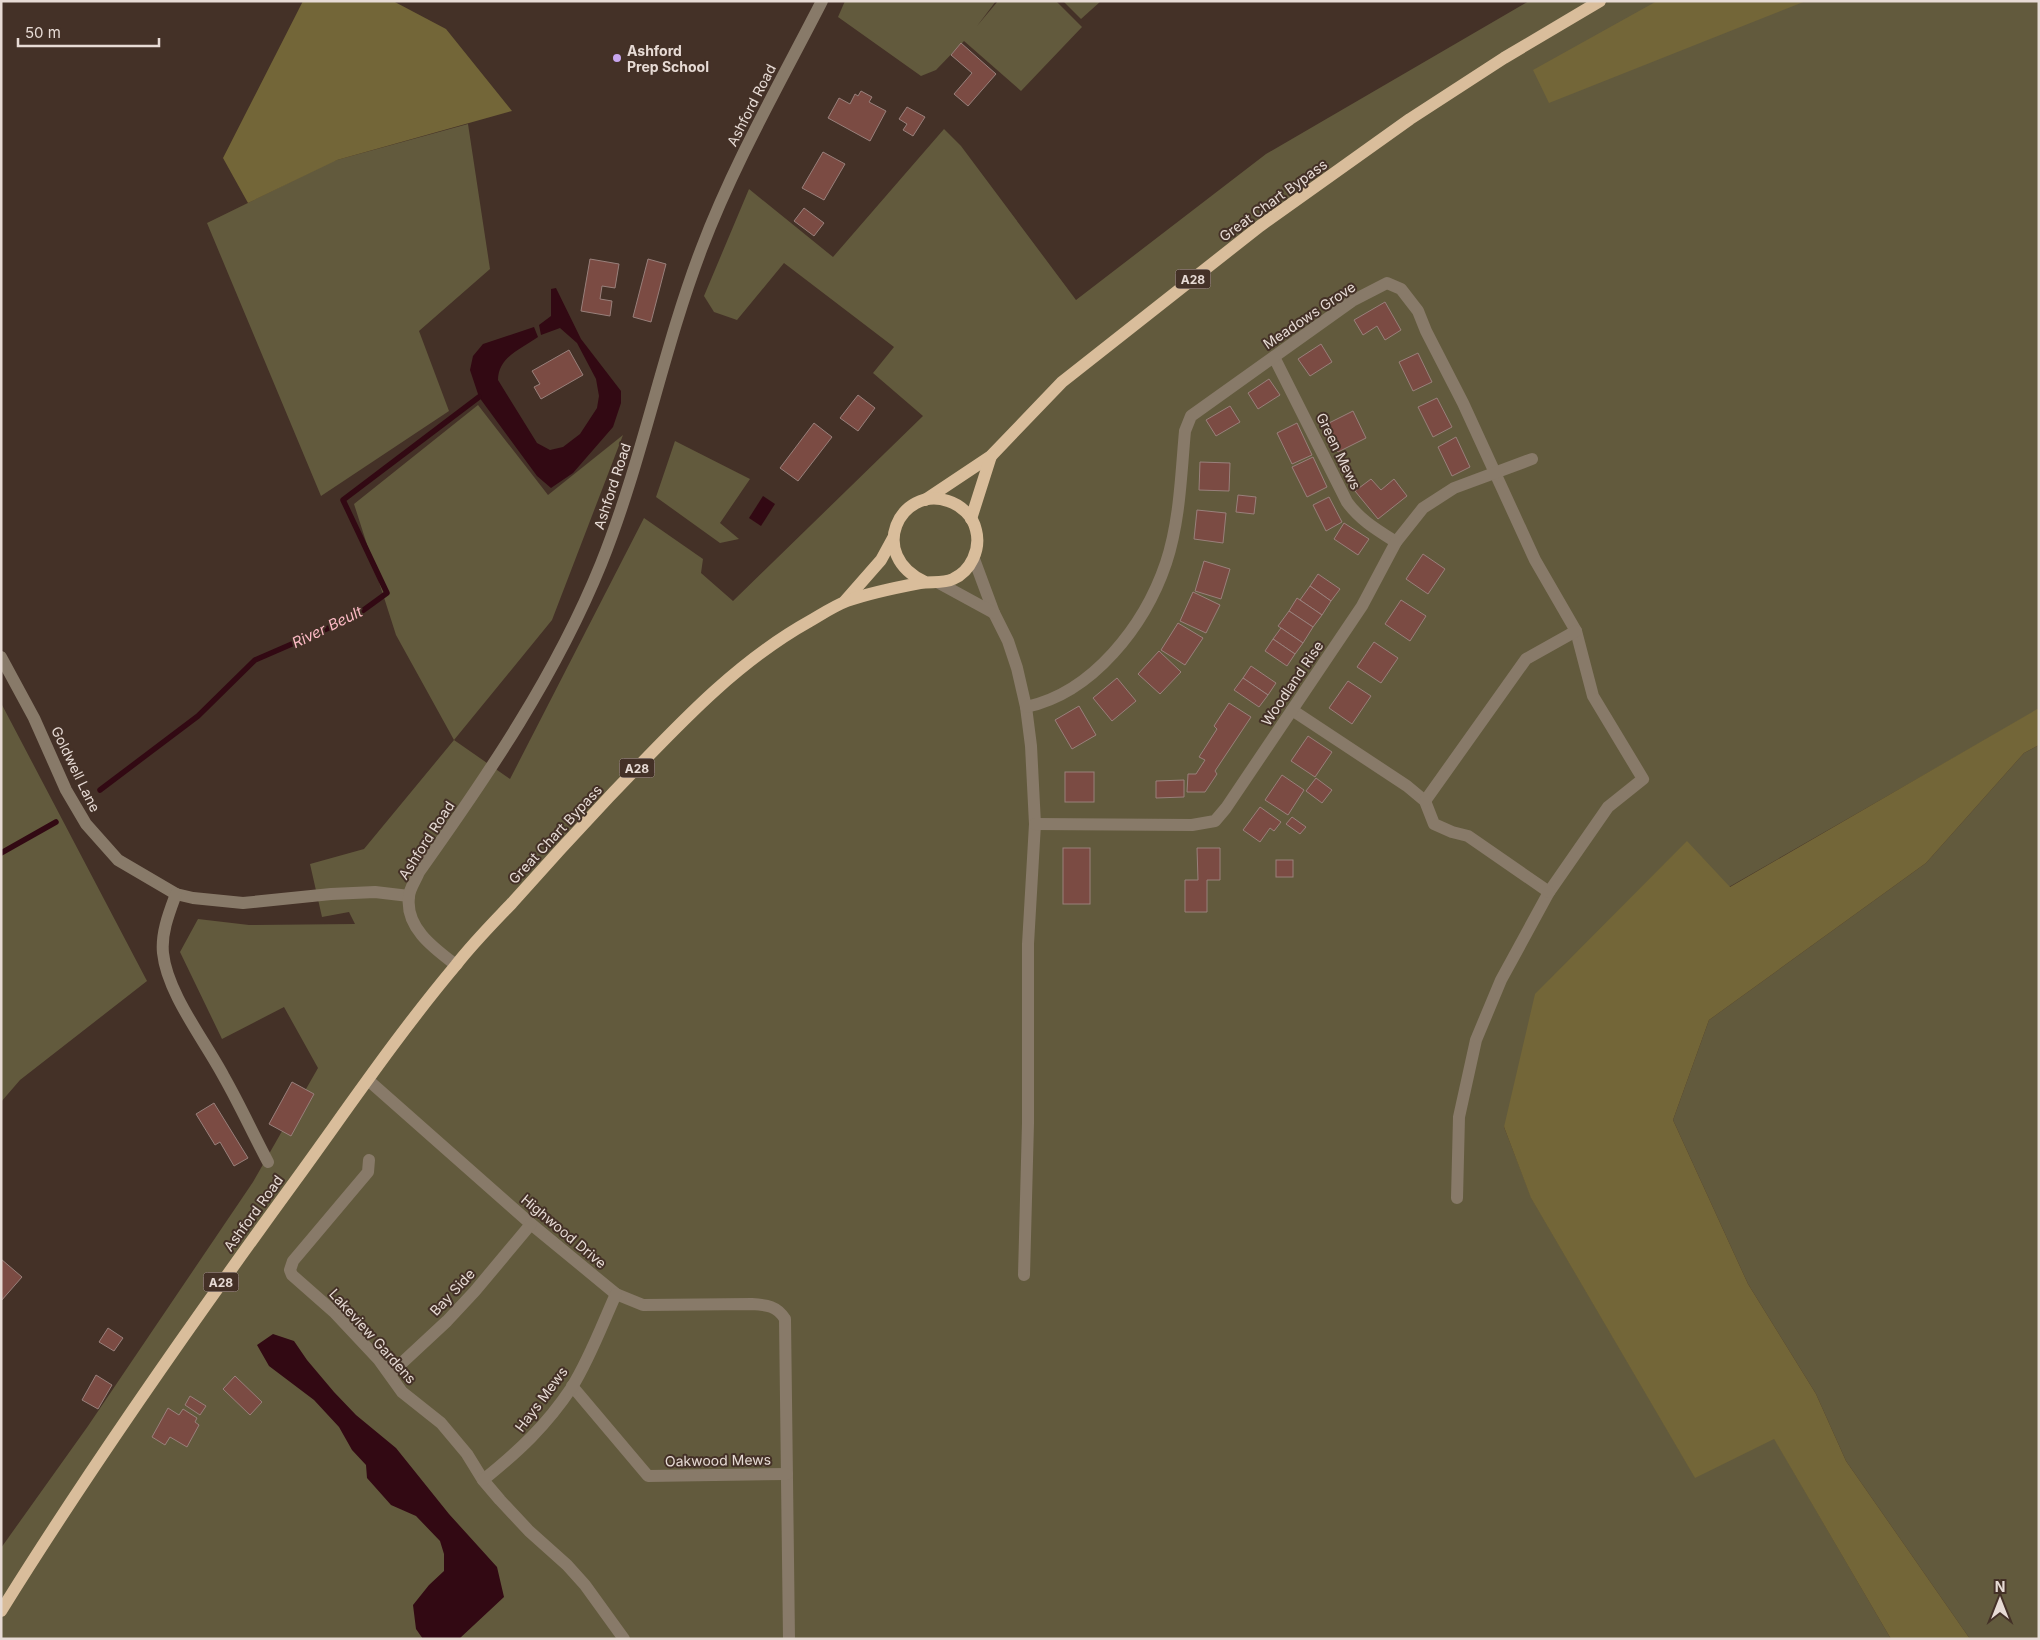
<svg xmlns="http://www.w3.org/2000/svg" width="2040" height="1640" font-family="Inter,sans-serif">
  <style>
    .green { fill: #625a3d }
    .forest { fill: #736638 }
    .water { fill: #320913 }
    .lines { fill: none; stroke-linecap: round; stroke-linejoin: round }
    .stream { stroke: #320913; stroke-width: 5.5 }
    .building { fill: #7b4b43; stroke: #99807b }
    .minor { stroke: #887a69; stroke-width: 12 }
    .major { stroke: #d9bd9b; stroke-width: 12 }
    .poi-dot { fill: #c8a6ef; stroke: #443127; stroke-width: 2 }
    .labels { text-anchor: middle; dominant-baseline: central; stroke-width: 4; stroke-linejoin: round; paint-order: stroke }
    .shield { fill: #443127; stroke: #b6a8a1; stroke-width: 1 }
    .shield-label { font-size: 12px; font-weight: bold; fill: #e7dbd5 }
    .poi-label { font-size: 14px; font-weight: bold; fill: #e7dbd5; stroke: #443127; text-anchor: start }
    .street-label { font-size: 14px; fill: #e7dbd5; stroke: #443127 }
    .water-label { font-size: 15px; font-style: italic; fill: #fcbac4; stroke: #443127 }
  </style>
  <rect width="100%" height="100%" fill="#443127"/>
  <g class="green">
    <polygon points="845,1 996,1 977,26 998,1 1056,1 1082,27 1021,91 964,41 936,70 921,76 838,17"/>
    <polygon points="1063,1 1101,1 1081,19"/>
    <polygon points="1529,1 2039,1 2039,709 1729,887 1504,1127 1532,1199 1695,1477 1774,1438 1891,1639 1,1639 1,1548 88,1426 253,1182 318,1068 284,1007 222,1039 180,952 198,919 249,925 355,924 349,912 322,917 310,864 364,849 454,740 396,635 354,504 478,405 548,495 623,435 552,620 454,740 510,779 644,518 703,559 701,573 733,601 923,416 873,373 894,347 784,263 737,320 714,312 704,296 749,189 833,257 944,129 961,146 1076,300 1266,154"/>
    <polygon points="468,124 490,269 419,331 449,411 321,496 207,223 333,161"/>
    <polygon points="675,441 750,479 720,523 739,539 720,543 656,497"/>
    <polygon points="1,703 147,981 20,1080 1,1102"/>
    <polygon points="2039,745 2039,1639 1970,1639 1846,1461 1816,1394 1748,1284 1673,1120 1709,1020 1926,863 2024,753"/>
  </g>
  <g class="forest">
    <polygon points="303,1 393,1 446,29 512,111 337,160 248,203 223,158"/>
    <polygon points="1657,1 1806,1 1549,103 1533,70"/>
    <polygon points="2039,708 2039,745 2024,753 1926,863 1709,1020 1673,1120 1748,1284 1816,1394 1846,1461 1970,1639 1891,1639 1774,1439 1695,1478 1531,1198 1504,1127 1535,994 1687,841 1730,887"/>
  </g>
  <g class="water">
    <path d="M556,288L581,339L621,391V403L613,427L573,473L551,488L537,476L479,397L470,370L473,356L483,344L534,327L538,337C521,349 498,357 498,380L537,443L550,450L563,447L580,434L597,408L599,396L596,379L577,343L560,328L541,335L539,325L551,316V289Z"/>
    <polygon points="763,496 775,504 761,526 749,518"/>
    <polygon points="273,1334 294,1341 307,1360 334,1392 356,1415 396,1448 449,1514 497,1567 504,1597 459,1639 423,1639 416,1629 413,1605 429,1585 444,1571 444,1554 440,1541 416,1516 391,1505 367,1478 366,1465 352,1450 339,1427 314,1400 269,1366 257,1345"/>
  </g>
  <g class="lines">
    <g class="stream">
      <polyline points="100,790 198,716 255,660 354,617 387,593 343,500 479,397"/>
      <polyline points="1,853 56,822"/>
    </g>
  </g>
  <g class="building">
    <polygon points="961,43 996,74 968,106 954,94 972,73 951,55"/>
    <polygon points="861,91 872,97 869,102 886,111 870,141 828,118 839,98 850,104 855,94 858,96"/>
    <polygon points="907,107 925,117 913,136 903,130 907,124 899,119"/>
    <polygon points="823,152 845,164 824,200 802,188"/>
    <polygon points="804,208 824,223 814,236 794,221"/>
    <polygon points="590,259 619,264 615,288 602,286 600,299 612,301 610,316 581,311"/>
    <polygon points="648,259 666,264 651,322 633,317"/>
    <polygon points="1385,302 1401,330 1385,340 1377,326 1363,335 1354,320"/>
    <polygon points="1321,344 1332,362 1310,376 1298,359"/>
    <polygon points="569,350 583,375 541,399 534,387 540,384 532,371"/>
    <polygon points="1418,353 1432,382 1413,391 1399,362"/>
    <polygon points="1269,379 1280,395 1258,409 1248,393"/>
    <polygon points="858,395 875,408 858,431 840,418"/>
    <polygon points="1437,398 1452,427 1433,437 1418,407"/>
    <polygon points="1230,406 1240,422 1216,436 1206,420"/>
    <polygon points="1353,411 1366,438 1338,452 1325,425"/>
    <polygon points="814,423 832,437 798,481 780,468"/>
    <polygon points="1297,423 1312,455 1292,464 1277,433"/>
    <polygon points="1456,437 1470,467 1452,476 1438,447"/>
    <polygon points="1313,457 1327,487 1307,497 1292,467"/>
    <polygon points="1200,462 1230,463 1229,491 1199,490"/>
    <polygon points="1371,479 1381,490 1394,479 1407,496 1378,519 1355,491"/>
    <polygon points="1238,495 1256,497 1254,514 1236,512"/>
    <polygon points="1329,497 1342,522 1326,531 1313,505"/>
    <polygon points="1197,510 1226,513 1223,543 1194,539"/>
    <polygon points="1344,523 1369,539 1358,555 1334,539"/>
    <polygon points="1423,554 1445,569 1428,594 1406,579"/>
    <polygon points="1204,561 1230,569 1221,599 1195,591"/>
    <polygon points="1318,574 1340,589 1331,601 1310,586"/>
    <polygon points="1310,586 1331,601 1322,615 1300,600"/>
    <polygon points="1193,592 1220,605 1206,633 1180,621"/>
    <polygon points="1297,598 1322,615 1313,627 1289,611"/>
    <polygon points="1401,600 1426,616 1410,641 1385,624"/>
    <polygon points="1289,611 1313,627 1303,643 1278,626"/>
    <polygon points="1178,623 1203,638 1185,665 1161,650"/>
    <polygon points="1281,628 1303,643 1295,654 1273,639"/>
    <polygon points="1273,639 1295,654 1287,666 1265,651"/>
    <polygon points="1374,642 1398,658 1381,683 1357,667"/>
    <polygon points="1159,651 1181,672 1160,694 1138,674"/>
    <polygon points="1251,666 1276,683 1268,695 1243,678"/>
    <polygon points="1117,678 1136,701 1112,721 1093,698"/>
    <polygon points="1243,678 1268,695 1259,707 1234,690"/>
    <polygon points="1348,681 1371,696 1352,724 1329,708"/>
    <polygon points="1229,703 1251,717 1215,771 1217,774 1205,792 1187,792 1188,774 1196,774 1205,760 1199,757 1217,729 1214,726"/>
    <polygon points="1079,706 1096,735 1072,749 1055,720"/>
    <polygon points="1308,736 1332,752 1315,777 1291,761"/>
    <rect x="1065" y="772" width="29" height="30"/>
    <polygon points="1282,775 1304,790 1288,815 1265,800"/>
    <polygon points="1316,778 1332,790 1322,803 1306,791"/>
    <polygon points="1184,780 1184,797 1156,798 1156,781"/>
    <polygon points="1260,807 1281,822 1274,831 1270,828 1260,842 1243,830"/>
    <polygon points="1292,817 1306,827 1300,834 1286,824"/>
    <rect x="1063" y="848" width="27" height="56"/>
    <polygon points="1197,848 1220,848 1220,880 1207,880 1207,912 1185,912 1185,880 1198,880"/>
    <rect x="1276" y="860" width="17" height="17"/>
    <polygon points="292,1082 314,1094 291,1136 269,1124"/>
    <polygon points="214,1103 248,1158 234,1166 220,1142 215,1145 196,1114"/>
    <polygon points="1,1259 22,1277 1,1301"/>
    <polygon points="108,1328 123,1338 114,1351 99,1342"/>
    <polygon points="96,1375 112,1385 98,1409 82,1400"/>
    <polygon points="235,1376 262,1402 250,1415 223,1389"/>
    <polygon points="190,1396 206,1406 200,1415 185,1405"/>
    <polygon points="168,1408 179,1415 183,1409 197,1418 195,1422 199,1425 187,1447 170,1437 165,1445 152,1437"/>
  </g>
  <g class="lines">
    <g class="minor">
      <path d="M1274,357L1347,502C1360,520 1377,530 1396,542"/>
      <polyline points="974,559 994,613 1008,641 1017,668 1026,707 1031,746 1035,824 1028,944 1028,1123 1024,1275"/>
      <polyline points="939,583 994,613"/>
      <polyline points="1,657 34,718 66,790 86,824 118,860 176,894 193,898 243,903 331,894 375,892 409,896"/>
      <path d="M1026,707C1093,693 1145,625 1166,563C1180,521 1181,474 1185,431L1191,416L1352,301L1387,283L1401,289L1418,311L1426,331L1463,403L1535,560L1576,631L1593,696L1643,779L1608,807L1549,892L1501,980L1476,1040L1459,1117L1457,1198"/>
      <polyline points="1292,710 1407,786 1425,801 1434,824 1452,832 1468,836 1549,892"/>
      <polyline points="1425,801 1526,659 1576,631"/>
      <polyline points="1035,824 1192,825 1215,821 1226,808 1362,606 1396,542 1423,508 1454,488 1532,459"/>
      <path d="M176,894C169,913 161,933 163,953C167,993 205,1041 224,1077C240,1105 253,1134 268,1162"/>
      <path d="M456,965C435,949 405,928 409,897C409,889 416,880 419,872C488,775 556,675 601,564C642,462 662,353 701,250C734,163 780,83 822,1"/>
      <path d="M368,1080L531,1224L616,1294L643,1305L752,1304C767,1305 777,1306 785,1319L789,1639"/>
      <polyline points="369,1160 368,1172 293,1261 290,1270 292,1275 334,1312 379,1360 402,1392 441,1423 467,1454 483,1480 500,1500 529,1531 567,1565 585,1585 624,1639"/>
      <polyline points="390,1374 447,1321 475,1291 531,1224"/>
      <polyline points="572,1386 648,1476 787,1474"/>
      <path d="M483,1480C519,1451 546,1426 572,1387C590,1358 602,1325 616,1294"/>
    </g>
    <g class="major">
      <polyline points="925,500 991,456 1062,382 1260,226 1410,119 1504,58 1600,1"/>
      <polyline points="971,519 991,456"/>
      <polyline points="845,601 881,560 893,538"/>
      <path d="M1,1611C93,1463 193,1321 295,1181C348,1108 398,1034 456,965C473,943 493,923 512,903C544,867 576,832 609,797C671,733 731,665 810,621C822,614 834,606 847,601C866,594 899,587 920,583C931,581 943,584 953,579C971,571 981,549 976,530C973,516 961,505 948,501C900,485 866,555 925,582"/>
    </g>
  </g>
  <circle class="poi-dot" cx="617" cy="58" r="5"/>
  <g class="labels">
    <g class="shield">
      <rect x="1175.5" y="269.5" width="35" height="19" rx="4"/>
      <rect x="619.5" y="758.5" width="35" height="19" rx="4"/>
      <rect x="203.5" y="1272.5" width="35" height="19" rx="4"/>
    </g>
    <g class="shield-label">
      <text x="1193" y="279">A28</text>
      <text x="637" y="768">A28</text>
      <text x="221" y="1282">A28</text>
    </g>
    <g class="poi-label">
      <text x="627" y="50">Ashford<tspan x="627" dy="16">Prep School</tspan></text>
    </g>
    <g class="street-label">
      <text transform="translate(751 105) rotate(-63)">Ashford Road</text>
      <text transform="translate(1273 200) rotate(-36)">Great Chart Bypass</text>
      <text transform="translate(1309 315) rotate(-34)">Meadows Grove</text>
      <text transform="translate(1339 451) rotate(64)">Green Mews</text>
      <text transform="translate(612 486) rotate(-72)">Ashford Road</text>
      <text transform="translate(1292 683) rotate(-56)">Woodland Rise</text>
      <text transform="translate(76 769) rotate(64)">Goldwell Lane</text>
      <text transform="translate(555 834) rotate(-47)">Great Chart Bypass</text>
      <text transform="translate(426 840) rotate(-57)">Ashford Road</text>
      <text transform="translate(253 1213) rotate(-54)">Ashford Road</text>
      <text transform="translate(564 1231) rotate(40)">Highwood Drive</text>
      <text transform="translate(452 1292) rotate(-47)">Bay Side</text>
      <text transform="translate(373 1336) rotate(48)">Lakeview Gardens</text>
      <text transform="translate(541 1399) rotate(-53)">Hays Mews</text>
      <text transform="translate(718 1460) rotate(-1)">Oakwood Mews</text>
    </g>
    <g class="water-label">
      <text transform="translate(327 627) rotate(-26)">River Beult</text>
    </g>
  </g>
  <rect width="2040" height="1640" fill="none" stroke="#e7dbd5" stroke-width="5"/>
  <g transform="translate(2000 1600)" stroke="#443127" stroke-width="4" paint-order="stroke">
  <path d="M0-4L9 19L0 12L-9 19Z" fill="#e7dbd5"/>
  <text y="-8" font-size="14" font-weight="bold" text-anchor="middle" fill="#e7dbd5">N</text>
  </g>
  <path d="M18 38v8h141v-8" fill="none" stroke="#e7dbd5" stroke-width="2.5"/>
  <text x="25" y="38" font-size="15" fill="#e7dbd5" stroke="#443127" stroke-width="4" paint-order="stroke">50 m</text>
</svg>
